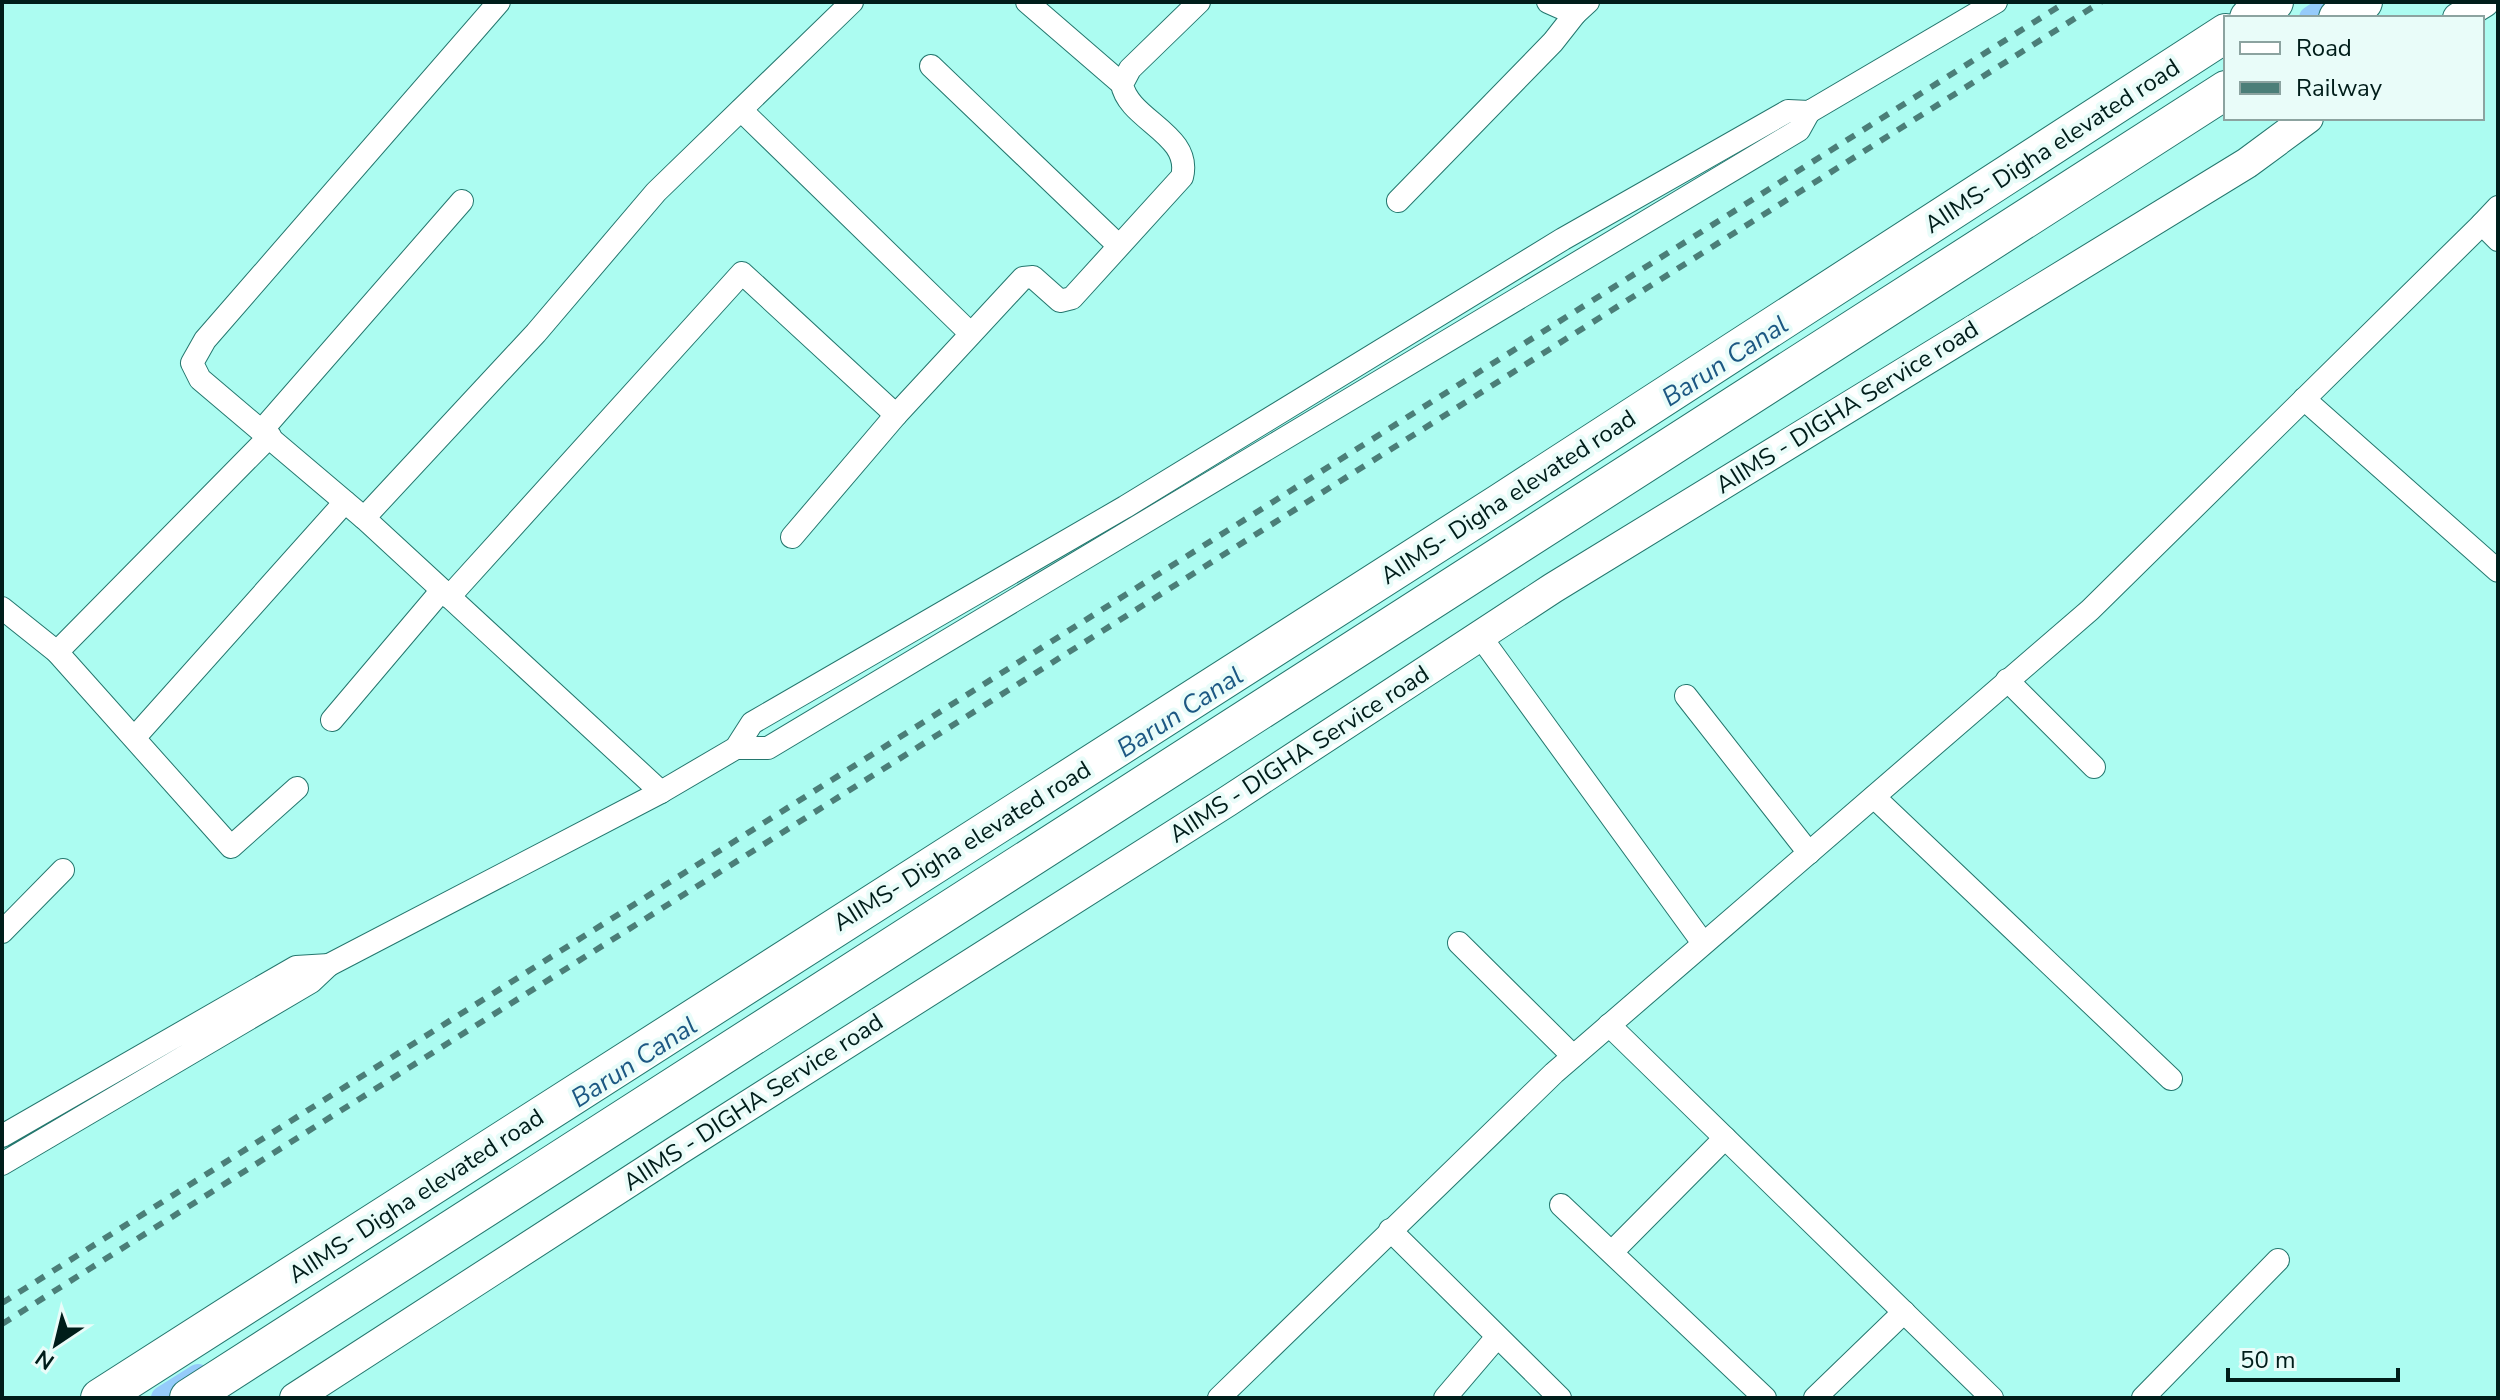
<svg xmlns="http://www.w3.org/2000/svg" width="2500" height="1400" font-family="'Nunito Sans',sans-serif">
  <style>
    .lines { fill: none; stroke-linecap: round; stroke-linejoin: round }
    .canal { stroke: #95cbfa; stroke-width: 24 }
    .minor-casing { stroke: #24776e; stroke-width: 24 }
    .secondary-casing { stroke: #24776e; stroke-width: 32 }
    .motorway-casing { stroke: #24776e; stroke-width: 40 }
    .minor { stroke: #fff; stroke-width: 22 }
    .secondary { stroke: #fff; stroke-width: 30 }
    .motorway { stroke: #fff; stroke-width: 38 }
    .rail { stroke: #4b7e78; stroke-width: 6; stroke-dasharray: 10 10; stroke-linecap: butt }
    .labels { text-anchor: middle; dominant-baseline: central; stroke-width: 8; stroke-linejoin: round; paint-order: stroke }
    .street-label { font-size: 24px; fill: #001d1a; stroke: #e9fcf9 }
    .water-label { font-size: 26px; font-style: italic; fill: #1c5883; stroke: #e9fcf9 }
  </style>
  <rect width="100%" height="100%" fill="#acfcf1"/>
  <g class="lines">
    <g class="canal">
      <polyline points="2311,18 2335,2"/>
      <polyline points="163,1398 198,1376"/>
    </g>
    <g class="minor-casing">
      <g id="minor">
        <polyline points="499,2 205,340 192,363 200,379 364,518 661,792"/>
        <polyline points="1027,2 1122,84"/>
        <polyline points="1548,2 1575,14 1588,2"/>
        <polyline points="931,66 1118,245"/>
        <polyline points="741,110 969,332"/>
        <polyline points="1398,201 1553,42 1575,14"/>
        <polyline points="2482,224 2498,207"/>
        <polyline points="2304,399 2498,571"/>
        <polyline points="263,429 462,201"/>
        <polyline points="364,518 536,333 656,192 852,2"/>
        <polyline points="792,537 896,415"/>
        <path d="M449,597L742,273L896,415L1023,278L1033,277L1060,301L1072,298L1182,177C1193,134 1128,120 1122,84L1130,69L1199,2"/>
        <polyline points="2,608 57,652 231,847 297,788"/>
        <polyline points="1480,636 1703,943"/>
        <polyline points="57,652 270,436"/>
        <polyline points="2007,680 2094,767"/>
        <polyline points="1686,696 1809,853"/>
        <polyline points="332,720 442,590"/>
        <polyline points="136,736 345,502"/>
        <path d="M736,748H768C1113,544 1454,334 1799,130L1809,112"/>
        <polyline points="1874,797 2171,1079"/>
        <polyline points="2,932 63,870"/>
        <polyline points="1459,943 1573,1056"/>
        <polyline points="329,965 661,792 736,748 752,723 1125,507 1563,239 1788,111 1809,112 1996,2"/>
        <polyline points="1609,1025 1992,1398"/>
        <polyline points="2,1136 296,967 329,965 311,982 2,1164"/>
        <polyline points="1561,1205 1765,1398"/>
        <polyline points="1390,1230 1560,1398"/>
        <polyline points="1612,1252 1725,1138"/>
        <polyline points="1219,1398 1554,1073 2090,610 2482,224 2498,240"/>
        <polyline points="1445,1398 1497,1337"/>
        <polyline points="1815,1398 1904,1312"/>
        <polyline points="2143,1398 2278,1260"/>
      </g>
    </g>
    <g class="secondary-casing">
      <g id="secondary">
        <polyline points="2458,18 2484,2"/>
        <polyline points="295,1398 678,1150 1228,801 1553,588 2247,163 2308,118"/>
      </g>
    </g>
    <g class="motorway-casing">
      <g id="motorway">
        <polyline points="2249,18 2274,2"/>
        <polyline points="2338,18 2363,2"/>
        <polyline points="100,1398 1500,503 2226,33"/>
        <polyline points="189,1398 2226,90"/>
      </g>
    </g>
    <use href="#minor" class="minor"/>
    <use href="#secondary" class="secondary"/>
    <use href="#motorway" class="motorway"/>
    <g class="rail">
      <polyline points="2,1303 2066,2"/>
      <polyline points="2,1324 2101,2"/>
    </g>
  </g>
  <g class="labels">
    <g class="street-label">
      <text transform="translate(2052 146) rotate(-33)">AIIMS- Digha elevated road</text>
      <text transform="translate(1847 407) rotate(-32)">AIIMS - DIGHA Service road</text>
      <text transform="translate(1508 497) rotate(-33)">AIIMS- Digha elevated road</text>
      <text transform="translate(1299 754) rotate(-33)">AIIMS - DIGHA Service road</text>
      <text transform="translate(962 846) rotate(-32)">AIIMS- Digha elevated road</text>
      <text transform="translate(753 1102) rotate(-33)">AIIMS - DIGHA Service road</text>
      <text transform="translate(416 1196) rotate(-33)">AIIMS- Digha elevated road</text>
    </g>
    <g class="water-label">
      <text transform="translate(1725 361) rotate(-33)">Barun Canal</text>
      <text transform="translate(1180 712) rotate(-33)">Barun Canal</text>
      <text transform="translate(634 1062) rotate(-33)">Barun Canal</text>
    </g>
  </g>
  <rect width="2500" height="1400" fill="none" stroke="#001d1a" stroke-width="8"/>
  <rect x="2224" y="16" width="260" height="104" fill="#e9fcf9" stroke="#8ca3a0" stroke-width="2"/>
  <rect x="2240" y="42" width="40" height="12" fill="#ffffff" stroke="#8ca3a0" stroke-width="2"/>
  <text x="2296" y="56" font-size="24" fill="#001d1a">Road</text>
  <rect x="2240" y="82" width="40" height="12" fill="#4b7e78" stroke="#8ca3a0" stroke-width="2"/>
  <text x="2296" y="96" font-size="24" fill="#001d1a">Railway</text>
  <g transform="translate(56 1344) rotate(215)" stroke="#e9fcf9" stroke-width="6" paint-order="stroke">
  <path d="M0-6L14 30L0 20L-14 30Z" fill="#001d1a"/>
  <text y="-12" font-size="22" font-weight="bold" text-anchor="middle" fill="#001d1a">N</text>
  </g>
  <path d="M2228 1368v12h170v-12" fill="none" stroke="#001d1a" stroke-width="4"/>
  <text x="2240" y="1368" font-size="24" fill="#001d1a" stroke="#e9fcf9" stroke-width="6" paint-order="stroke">50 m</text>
</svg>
